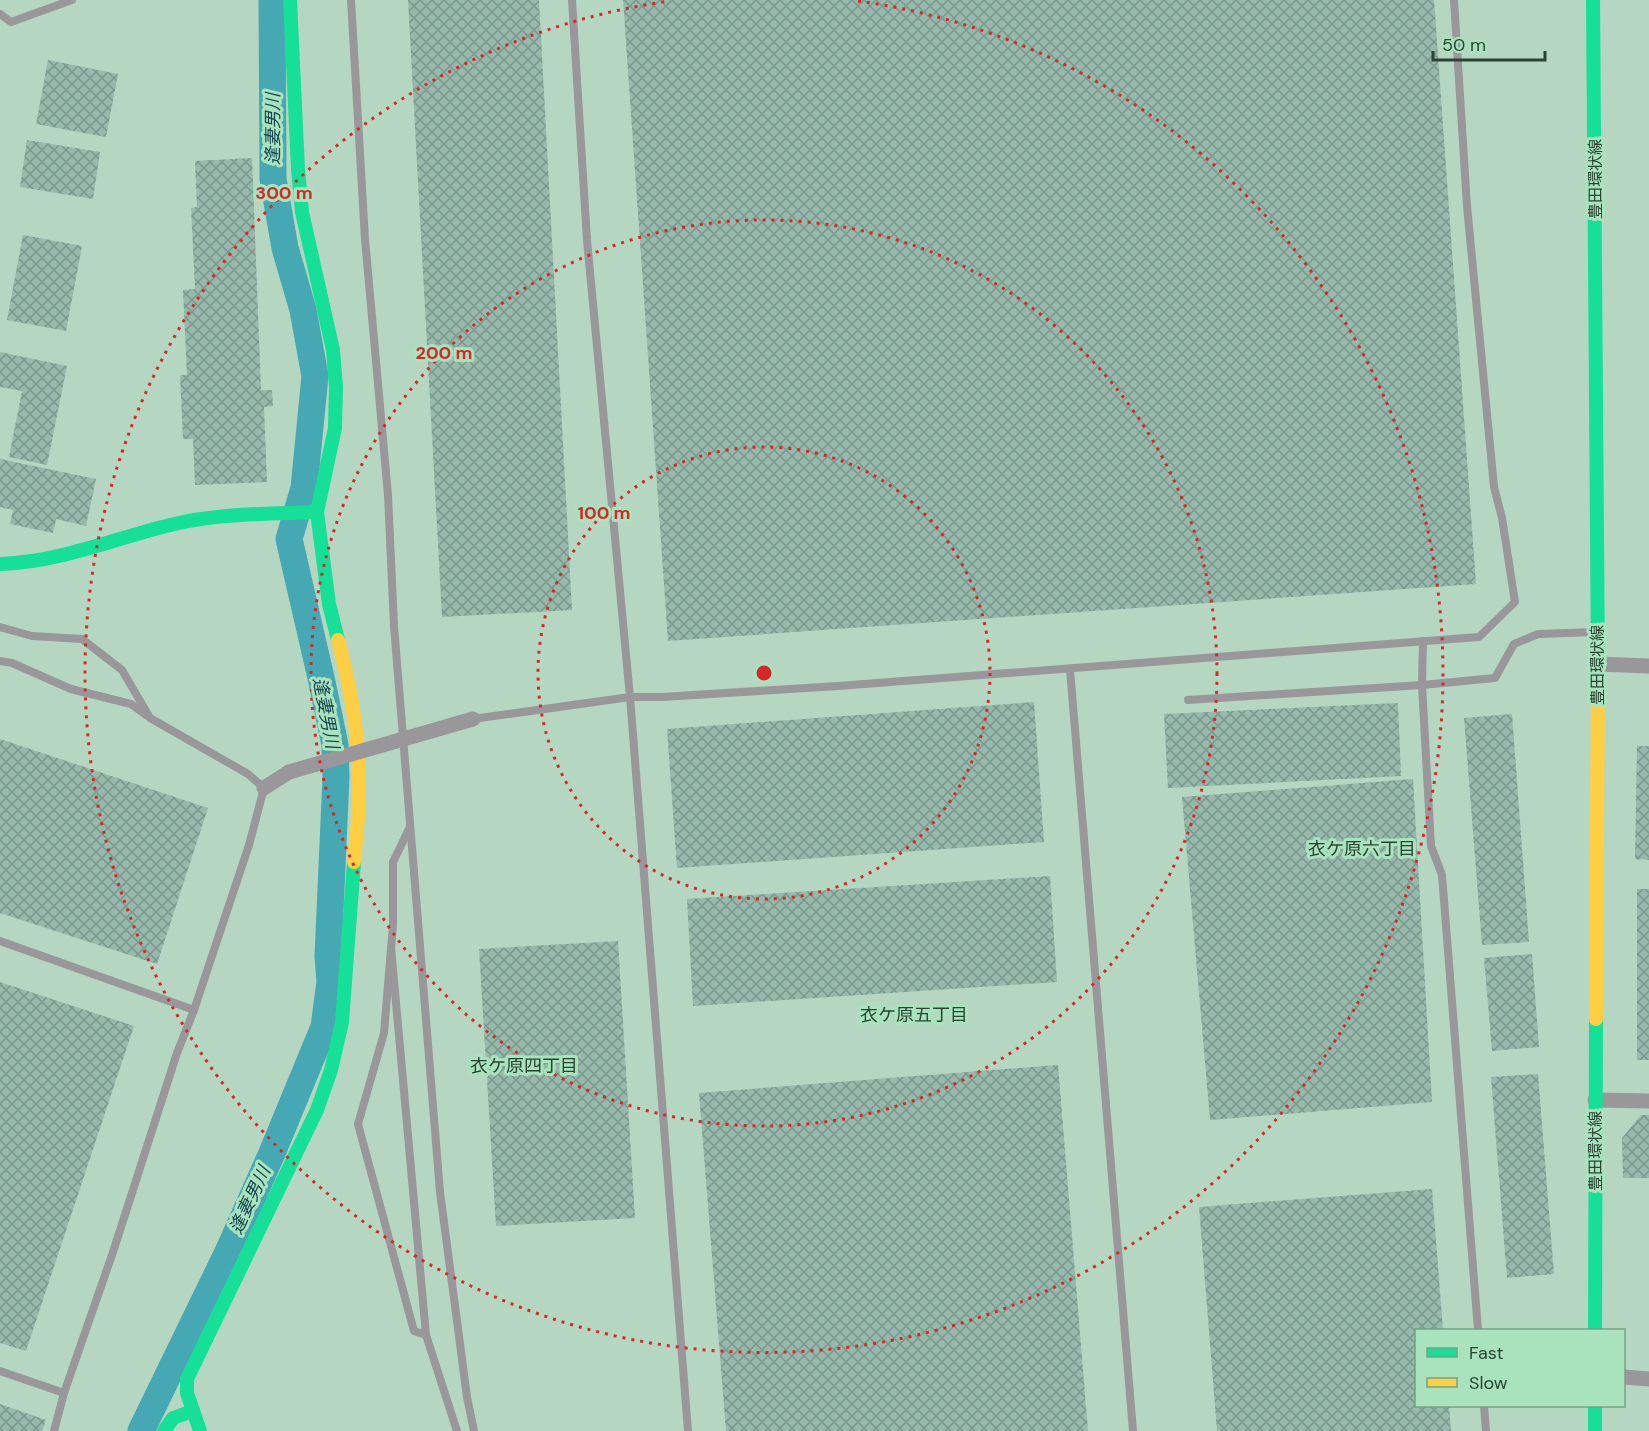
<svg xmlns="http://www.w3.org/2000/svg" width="1649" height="1431" font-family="'DM Sans','Noto Sans JP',sans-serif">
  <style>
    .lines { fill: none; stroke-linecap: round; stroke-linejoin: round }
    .river { stroke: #46a8b2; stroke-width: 27 }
    .building { fill: url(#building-cross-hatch) }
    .lane { stroke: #99979a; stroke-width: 8 }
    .street { stroke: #99979a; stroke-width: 15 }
    .fast { stroke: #16e098; stroke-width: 14 }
    .slow { stroke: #ffcf43; stroke-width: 14 }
    .street-bridge { stroke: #99979a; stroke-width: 15 }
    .ring { fill: none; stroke: #d62828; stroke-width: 3; stroke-dasharray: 3 6 }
    .labels { text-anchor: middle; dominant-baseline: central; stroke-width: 6; stroke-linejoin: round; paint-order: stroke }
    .street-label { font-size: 16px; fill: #2b4334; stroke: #a8e3bd }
    .water-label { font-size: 18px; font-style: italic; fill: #164651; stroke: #a8e3bd }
    .neighbourhood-label { font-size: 18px; fill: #2b4334; stroke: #a8e3bd }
    .centre { fill: #d62828; stroke: #a8e3bd; stroke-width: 3 }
    .ring-label { font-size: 18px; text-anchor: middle; font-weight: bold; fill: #d62828; stroke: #a8e3bd; stroke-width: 6; stroke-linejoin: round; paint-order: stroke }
  </style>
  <defs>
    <pattern id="building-cross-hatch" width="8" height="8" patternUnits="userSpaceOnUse" patternTransform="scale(1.5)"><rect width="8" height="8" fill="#96b9ab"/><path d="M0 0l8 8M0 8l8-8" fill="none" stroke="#7b988c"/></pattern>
  </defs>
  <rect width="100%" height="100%" fill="#b5d6c1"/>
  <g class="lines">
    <polyline class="river" points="141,1431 228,1252 272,1153 324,1027 330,982 328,956 336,777 335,745 322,682 289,539 304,488 315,376 303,310 285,248 273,179 272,0"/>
  </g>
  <g class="building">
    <polygon points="408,0 539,0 572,610 442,617"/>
    <polygon points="623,0 1434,0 1476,584 668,641"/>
    <polygon points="48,60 118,74 106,137 36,124"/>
    <polygon points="27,140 100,152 93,199 20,187"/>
    <polygon points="252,158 261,390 272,390 273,406 264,407 267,482 195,485 193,439 183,439 180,375 187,375 183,290 195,289 191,208 197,207 195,161"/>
    <polygon points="23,235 82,246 66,331 7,320"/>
    <polygon points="0,352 67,366 47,465 9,457 22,391 0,387"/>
    <polygon points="0,459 96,479 86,526 56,519 53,533 10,524 13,510 0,507"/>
    <polygon points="1034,702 1044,842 677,868 667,729"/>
    <polygon points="1398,703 1401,776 1168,788 1164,714"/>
    <polygon points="1512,714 1529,942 1482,945 1464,718"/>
    <polygon points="0,739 208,808 157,964 0,913"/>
    <polygon points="1637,746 1649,746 1649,860 1635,859"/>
    <polygon points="1413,779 1432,1102 1210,1120 1182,797"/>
    <polygon points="1050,876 1057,982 693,1006 687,899"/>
    <rect x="1637" y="889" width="12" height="171"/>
    <polygon points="618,941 635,1218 496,1226 479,949"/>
    <polygon points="1532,954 1539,1047 1492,1051 1484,958"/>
    <polygon points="0,982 134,1026 26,1351 0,1343"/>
    <polygon points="1058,1065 1088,1431 726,1431 699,1093"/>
    <polygon points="1538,1074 1554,1274 1507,1278 1491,1077"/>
    <polygon points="1641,1115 1649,1115 1649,1178 1623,1178 1622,1138"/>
    <polygon points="1432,1189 1443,1330 1416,1330 1416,1406 1449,1406 1451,1431 1217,1431 1199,1207"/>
    <polygon points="0,1404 46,1420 42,1431 0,1431"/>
  </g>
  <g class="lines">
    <g class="lane">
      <polyline points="351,0 365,239 388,495 394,626 440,1192 467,1397 474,1431"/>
      <polyline points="572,0 587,240 630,697 688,1431"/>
      <polyline points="0,14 11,22 72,0"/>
      <polyline points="0,627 32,636 82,639 122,670 150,718 248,774 264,788 249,845 194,1010 177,1053 113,1252 64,1393 54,1431"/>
      <polyline points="1423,641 1422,685 1431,846 1442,875 1478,1330"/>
      <polyline points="0,661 12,663 71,689 131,704 146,715"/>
      <polyline points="1070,669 1133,1431"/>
      <polyline points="1188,700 1422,685 1495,678 1514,644 1538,634 1596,632"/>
      <polyline points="473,719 630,697 662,697 838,686 1479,637 1515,602 1502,518 1494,487 1485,393 1467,206 1454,0"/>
      <polyline points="0,941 194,1010"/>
      <polyline points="391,947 426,1335 414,1331 358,1124 384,1033 393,925 393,862 410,827"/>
      <polyline points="426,1335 457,1431"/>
      <polyline points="0,1371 64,1393"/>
      <polyline points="1484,1406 1486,1431"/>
    </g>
    <g class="street">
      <polyline points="1598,664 1649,666"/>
      <polyline points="264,788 289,772"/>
      <polyline points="1595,1100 1649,1101"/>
      <polyline points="1624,1377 1649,1379"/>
    </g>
    <g class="fast">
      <polyline points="290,0 298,169 302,212 333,350 336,387 335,428 317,512 329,604 338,640"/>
      <polyline points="1593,0 1598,665"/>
      <path d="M0,564C60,562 113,539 170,525C218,513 268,514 317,512"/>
      <polyline points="1595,1330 1596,1019"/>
      <polyline points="1595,1406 1595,1431"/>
      <polyline points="164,1431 173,1418 193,1411"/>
      <polyline points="200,1431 187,1393 187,1379 317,1110 331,1070 342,1022 354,862"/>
    </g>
    <g class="slow">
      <path d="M338,640C351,688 360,742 359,793C359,816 356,839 354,862"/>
      <polyline points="1596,1019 1598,665"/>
    </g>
    <polyline class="street-bridge" points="289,772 473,719"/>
  </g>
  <g class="ring">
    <circle cx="764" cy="673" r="226"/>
    <circle cx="764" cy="673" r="453"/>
    <path d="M858 1A679 679 0 1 1 670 1"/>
  </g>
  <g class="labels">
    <g class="street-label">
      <text transform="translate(1595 179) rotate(-90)">豊田環状線</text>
      <text transform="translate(1597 665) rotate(-90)">豊田環状線</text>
      <text transform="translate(1595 1151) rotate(-90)">豊田環状線</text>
    </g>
    <g class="water-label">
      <text transform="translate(273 129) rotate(-90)">逢妻男川</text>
      <text transform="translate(326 713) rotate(79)">逢妻男川</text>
      <text transform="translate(250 1200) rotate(-65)">逢妻男川</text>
    </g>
    <g class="neighbourhood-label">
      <text x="1362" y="849">衣ケ原六丁目</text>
      <text x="914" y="1015">衣ケ原五丁目</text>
      <text x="524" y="1066">衣ケ原四丁目</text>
    </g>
  </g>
  <circle cx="764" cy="673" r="9" class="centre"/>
  <g class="ring-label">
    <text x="284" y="199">300 m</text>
    <text x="444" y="359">200 m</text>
    <text x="604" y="519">100 m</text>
  </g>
  <rect x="1415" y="1329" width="210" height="78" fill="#a8e3bd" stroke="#76a386" stroke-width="1.5"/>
  <rect x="1427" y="1348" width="30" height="9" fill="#16e098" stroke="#76a386" stroke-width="1.5"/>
  <text x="1469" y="1359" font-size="18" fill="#2b4334">Fast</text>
  <rect x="1427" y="1378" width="30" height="9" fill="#ffcf43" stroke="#76a386" stroke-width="1.5"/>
  <text x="1469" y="1389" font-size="18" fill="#2b4334">Slow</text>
  <path d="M1433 51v9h112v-9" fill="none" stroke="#2b4334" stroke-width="3"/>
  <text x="1442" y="51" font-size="18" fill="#2b4334" stroke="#a8e3bd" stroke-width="4.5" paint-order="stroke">50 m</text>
</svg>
